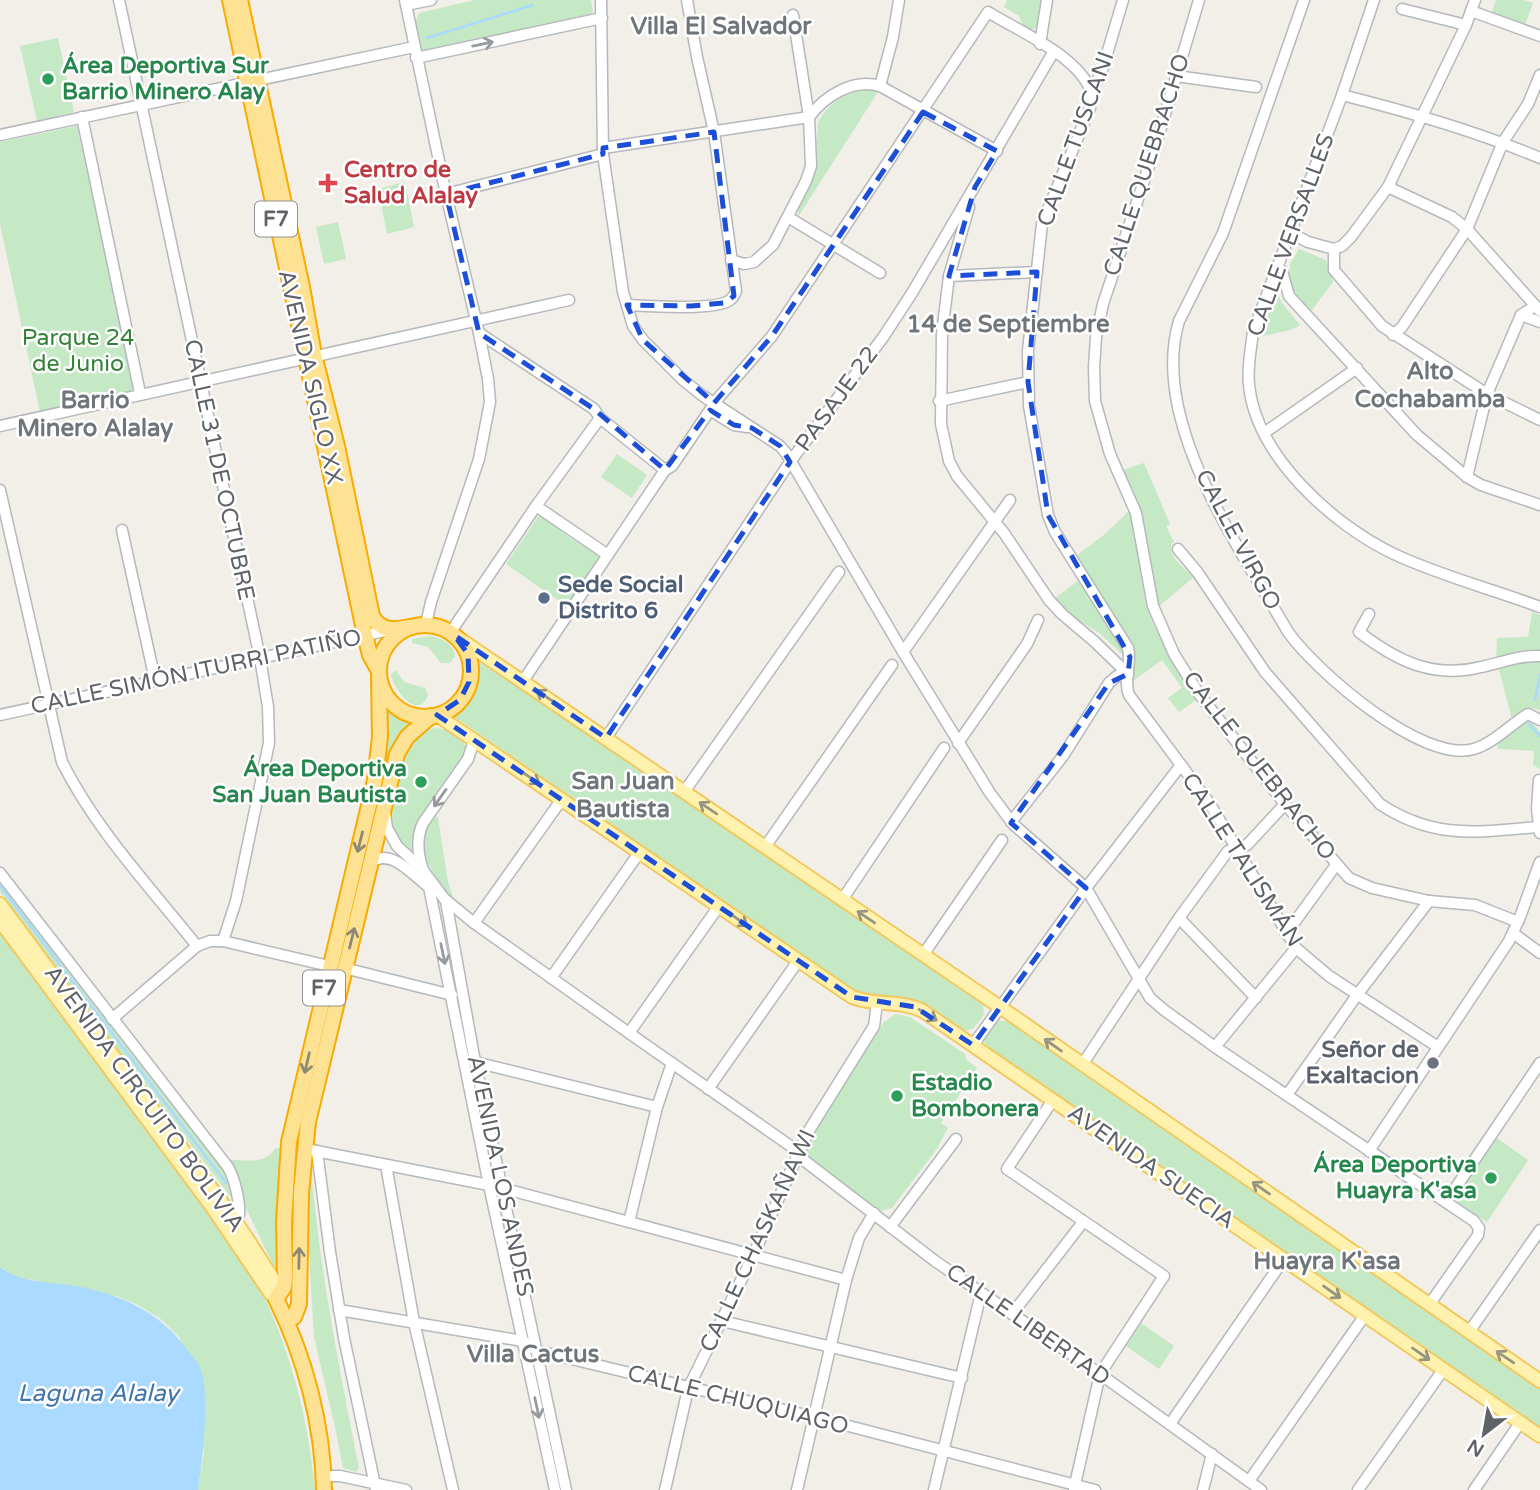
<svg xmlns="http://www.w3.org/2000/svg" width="1540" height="1490" font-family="'Varela Round',sans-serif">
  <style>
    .green { fill: #c5e8c5 }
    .water { fill: #aadaff }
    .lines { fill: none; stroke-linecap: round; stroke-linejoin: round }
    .stream { stroke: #aadaff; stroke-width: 2.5 }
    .minor-casing { stroke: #b5b8bc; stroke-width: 13 }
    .major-casing { stroke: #f2c960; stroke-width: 16 }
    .highway-casing { stroke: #f9ab00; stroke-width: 18 }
    .minor { stroke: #fff; stroke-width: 10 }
    .major { stroke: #fff2af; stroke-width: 12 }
    .highway { stroke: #fde293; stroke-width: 14 }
    .oneway { stroke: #979a9d }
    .oneway2 { stroke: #979581 }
    .oneway3 { stroke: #8e8975 }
    .marked { fill: none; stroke: #1d4ed8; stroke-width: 5; stroke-dasharray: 14 9; stroke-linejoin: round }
    .leisure-dot { fill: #2e9e5b; stroke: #fff; stroke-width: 2.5 }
    .health-dot { fill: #e0444e; stroke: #fff; stroke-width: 2.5 }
    .service-dot { fill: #5c6f8a; stroke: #fff; stroke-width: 2.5 }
    .worship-dot { fill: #6b7280; stroke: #fff; stroke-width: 2.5 }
    .labels { text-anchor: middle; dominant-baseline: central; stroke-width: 5; stroke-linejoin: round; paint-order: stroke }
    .shield { fill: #fff; stroke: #8f9295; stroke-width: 2 }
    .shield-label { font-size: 21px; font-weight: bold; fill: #5f6368 }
    .leisure-label { font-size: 23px; font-weight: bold; fill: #27864d; stroke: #fff; text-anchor: start }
    .street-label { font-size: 23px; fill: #5f6368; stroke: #fff }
    .health-label { font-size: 23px; font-weight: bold; fill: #be3a42; stroke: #fff; text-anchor: start }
    .park-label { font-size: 23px; fill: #348238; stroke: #fff }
    .service-label { font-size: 23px; font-weight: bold; fill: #4e5e75; stroke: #fff; text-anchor: start }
    .worship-label { font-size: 23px; font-weight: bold; fill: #5b616d; stroke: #fff; text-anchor: end }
    .neighbourhood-label { font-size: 24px; font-weight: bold; fill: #70757a; stroke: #fff }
    .water-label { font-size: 24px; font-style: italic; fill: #4174aa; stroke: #fff }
  </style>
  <rect width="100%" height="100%" fill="#f1efe8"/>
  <g class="green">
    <polygon points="475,0 591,0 593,11 591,16 421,54 414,25 419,13"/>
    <polygon points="1007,0 1041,0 1037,28 1030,30 1024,28 1019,16 1004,7"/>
    <polygon points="1496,0 1524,0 1533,3 1525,25 1492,12"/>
    <polygon points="58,38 74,112 37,121 20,46"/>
    <path d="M864,89L878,92L798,217V206L815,165L818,123C827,104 844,94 864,89Z"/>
    <polygon points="77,126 135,385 129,393 40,412 0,224 0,142"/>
    <polygon points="405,182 414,227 387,234 378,189"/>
    <polygon points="338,222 346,259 324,264 316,227"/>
    <polygon points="1299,249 1326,260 1333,282 1311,311 1289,285 1290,264"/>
    <polygon points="1276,290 1282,303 1300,325 1290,330 1259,337 1270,301"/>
    <polygon points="617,454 647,475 632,498 601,477"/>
    <path d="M1144,463L1170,524L1166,526L1174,542L1171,544C1170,559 1183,568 1194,577L1158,607L1142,514L1119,471Z"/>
    <path d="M1130,510C1141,543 1138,580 1149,613C1160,644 1180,671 1199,698L1179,712L1168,698L1182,688L1162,660L1130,683L1135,658L1129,640L1076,556L1105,534Z"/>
    <polygon points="544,516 561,527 562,532 583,546 585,545 596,551 599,561 568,607 506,564 538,517"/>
    <polygon points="1078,581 1125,652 1122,654 1098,632 1067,613 1055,598"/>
    <polygon points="1532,612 1540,615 1540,650 1522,650 1496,660 1497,638 1528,637"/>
    <path d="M431,636C441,638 454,644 455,656L450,663H441L428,647L412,643V639Z"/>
    <path d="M477,656L975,999L983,1005L984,1015L973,1029L963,1031C949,1021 933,1007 917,1001C895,994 876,1000 852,990L455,717C473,698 480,683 477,656Z"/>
    <polygon points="1540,659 1540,710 1532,708 1512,719 1498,666"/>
    <path d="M396,670L404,682L425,688L428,695C419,722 393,690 391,674Z"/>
    <polygon points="385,706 398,718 415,724 405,732 302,1125 293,1301 291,1300 290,1203 296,1125"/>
    <polygon points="1529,719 1540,732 1540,769 1533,765 1534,751 1498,749 1497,743"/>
    <path d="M434,728C449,729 465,735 466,752L417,827L414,856C405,848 395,839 391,826C386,810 400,754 411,742C417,734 424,731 434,728Z"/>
    <path d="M432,814L438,818L448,882L455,903C449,898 447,892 442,885C422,855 415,850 432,814Z"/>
    <polygon points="0,879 223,1168 232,1194 230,1196 37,944 0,892"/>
    <path d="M0,930L249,1265C287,1339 307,1407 315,1490H198L204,1451L180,1338L162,1320L138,1305L116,1296L16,1277L0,1267Z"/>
    <polygon points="896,1014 910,1017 965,1054 966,1059 977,1068 941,1123 948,1128 936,1150 892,1208 881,1211 804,1154 813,1130 884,1022"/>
    <polygon points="998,1020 1009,1022 1540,1388 1540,1429 990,1048 984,1042 985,1036"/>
    <polygon points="1494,1136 1528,1160 1487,1222 1459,1203 1456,1199 1458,1192"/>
    <path d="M276,1148L284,1149L278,1271H276L243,1202L239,1179L226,1160C245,1159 264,1166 276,1148Z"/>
    <path d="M309,1167L311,1170C320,1270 339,1368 359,1468L356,1472L343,1468L335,1427L314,1337L308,1239Z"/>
    <polygon points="1141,1323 1174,1346 1159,1369 1126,1346"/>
  </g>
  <path class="water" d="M0,1267C20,1283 52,1282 76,1286C122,1295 161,1312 188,1351C192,1356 198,1362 200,1368C211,1392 202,1463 198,1490H0Z"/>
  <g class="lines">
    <g class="stream">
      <polyline points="427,38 533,5"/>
      <polyline points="1535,700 1540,675"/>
      <polyline points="1529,724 1540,736"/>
      <polyline points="0,886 226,1183"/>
    </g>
    <g class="minor-casing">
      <g id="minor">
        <polyline points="119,0 260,658 268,707 269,743 236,901 223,941"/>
        <polyline points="405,0 446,194 479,333 488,379 490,402 479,459 431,602 426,624"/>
        <polyline points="601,0 603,154 623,292 633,326 643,340 683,380 703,396 780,446 786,453 903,652 990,793 1013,824 1086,888 1150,998 1164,1010 1215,1047 1474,1221 1479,1228 1478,1235 1429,1305"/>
        <path d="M1123,0L1101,74L1091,91L1090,108L1042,224L1028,351L1029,406L1048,515L1055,532L1128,648C1132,665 1123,680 1129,695L1210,804L1296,948L1329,976L1438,1047"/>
        <polyline points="1199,0 1154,151 1103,304 1096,337 1094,367 1095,401 1110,454 1136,513 1153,606 1174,654 1199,694 1285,804 1349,878 1372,888 1429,901 1475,905 1518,922"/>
        <path d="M1304,0L1223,233L1179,321C1149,422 1240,548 1288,632C1316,671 1422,764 1474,749C1494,743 1511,724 1528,714L1540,720"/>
        <path d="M1374,0L1341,98L1253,332C1251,349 1247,367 1249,385C1256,456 1333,525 1394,554C1441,576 1492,589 1540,607"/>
        <polyline points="406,5 431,0"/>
        <polyline points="1402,9 1466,25"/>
        <polyline points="1471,11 1540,36"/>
        <polyline points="1040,44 1047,0"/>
        <polyline points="416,58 602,18"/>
        <polyline points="1176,76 1256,87"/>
        <polyline points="880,86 893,37 899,0"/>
        <path d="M1342,95C1410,112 1476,131 1540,158"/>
        <polyline points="82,117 140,393"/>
        <polyline points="0,135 414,47"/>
        <path d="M603,148L809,117C825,96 853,78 880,86L997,151"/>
        <polyline points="1388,187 1452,217 1467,229 1540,311"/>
        <polyline points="446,194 603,154"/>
        <polyline points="969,207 949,276 942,333 941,424 949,461 957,476 1004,533 1049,600 1062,614 1095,642 1128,674"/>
        <polyline points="788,217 880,273"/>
        <polyline points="1291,233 1308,242 1334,249 1342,246 1351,237 1388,187 1466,25 1475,0"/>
        <polyline points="1334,249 1334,270 1382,326 1487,394 1540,420"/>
        <polyline points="731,260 744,264 754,262 773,245 806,181 811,166 809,117 793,15"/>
        <polyline points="1277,267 1282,271 1289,296 1417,435 1467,477 1481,485 1540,505"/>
        <polyline points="949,276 1037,272"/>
        <path d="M627,305C646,306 716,311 730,300C734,297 734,296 736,291L714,132L697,57L687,0"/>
        <polyline points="1521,315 1540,322"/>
        <polyline points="479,333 594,409 600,418 665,470"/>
        <polyline points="1393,335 1402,327 1467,229 1503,142 1528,104 1540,75"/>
        <polyline points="939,401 1028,382"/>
        <path d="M714,403L772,336L988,12C1020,32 1077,55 1091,91"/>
        <polyline points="0,426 569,300"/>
        <polyline points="1264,433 1357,368"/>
        <polyline points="1467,477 1487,394 1521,315 1535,306"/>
        <path d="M0,490L62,762C96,830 150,887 197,946"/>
        <polyline points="536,506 608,555"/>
        <polyline points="122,530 155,680"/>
        <path d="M1178,549L1198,573L1265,672L1380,804C1434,840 1478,832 1538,827"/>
        <path d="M1369,614L1359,632C1397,661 1433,679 1481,667C1501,663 1519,655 1540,656"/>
        <polyline points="450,633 536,506 600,418"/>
        <polyline points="903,652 1010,500"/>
        <polyline points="523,681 665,470 672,466 710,410 734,425 747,427"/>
        <polyline points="0,715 389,630"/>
        <polyline points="606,738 790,462 884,336 912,293 1054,51"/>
        <path d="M474,740L468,759L423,823C413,844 421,867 429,887L489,1185L555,1490"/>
        <polyline points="958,743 1027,644 1038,620"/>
        <polyline points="1539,780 1537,809 1540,833"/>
        <polyline points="684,792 839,572"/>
        <polyline points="385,814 387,828 397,846 422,869 446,901 475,1062 566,1490"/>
        <polyline points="1011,822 1063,756 1109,683 1117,676 1128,674"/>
        <polyline points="765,847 892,665"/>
        <path d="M369,864C390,846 410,873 429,887"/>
        <path d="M0,873L228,1167C235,1180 240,1201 239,1215L231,1223"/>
        <polyline points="446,900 474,923 629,1033 799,1152"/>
        <polyline points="842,900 944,748"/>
        <polyline points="1179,918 1256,998"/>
        <polyline points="474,923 562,799"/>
        <polyline points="1513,933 1540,953"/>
        <polyline points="1286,934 1336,865"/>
        <polyline points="923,955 1002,840"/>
        <polyline points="344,968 452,995"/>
        <polyline points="551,978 639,853"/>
        <polyline points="112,1019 197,946 210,941 223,941 329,966"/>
        <polyline points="629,1033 719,906"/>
        <polyline points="973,1045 1086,888 1181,765"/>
        <polyline points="1215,1047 1296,948"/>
        <polyline points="475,1062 657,1107"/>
        <polyline points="1082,1065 1179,918 1228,851 1247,845 1285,804"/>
        <polyline points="708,1089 798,961"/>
        <polyline points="1287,1095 1357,995 1429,901"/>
        <polyline points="1053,1100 1007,1169 1164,1276 1100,1374 1074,1489"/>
        <polyline points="311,1150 489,1185"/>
        <polyline points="317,1151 330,1252 344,1338 376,1490"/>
        <polyline points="1369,1151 1509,941 1520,917 1540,862"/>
        <polyline points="797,1155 935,1261 1100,1374 1261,1490"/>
        <polyline points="386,1165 414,1322 453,1490"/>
        <polyline points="502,1188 846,1280"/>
        <polyline points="1446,1202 1540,1063"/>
        <polyline points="629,1222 657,1107 672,1063"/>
        <polyline points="890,1227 956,1139"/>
        <polyline points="339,1310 523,1341 538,1351 814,1417 1095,1490"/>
        <polyline points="1012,1314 1083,1222"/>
        <polyline points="722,1321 962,1378"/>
        <polyline points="1469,1332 1540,1230"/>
        <polyline points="1170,1424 1284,1259"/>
        <polyline points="324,1476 340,1476 406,1490"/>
        <polyline points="1249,1481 1365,1315"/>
        <polyline points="665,1490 688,1389 753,1256 808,1132 874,1026 877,1003"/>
        <polyline points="797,1490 846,1280 859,1238 874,1213"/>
        <polyline points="934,1490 981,1293"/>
        <polyline points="1203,1490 1212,1454"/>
        <polyline points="1358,1490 1443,1370"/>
        <polyline points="1474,1490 1520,1423"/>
      </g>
    </g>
    <g class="major-casing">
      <g id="major">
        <polyline points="454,635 1000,1007 1540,1381"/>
        <path d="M437,715L852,997C875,1006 901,1000 923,1011L1540,1436"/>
        <polyline points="0,904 235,1220 272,1277 276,1299"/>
        <polyline points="0,921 212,1207 271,1294"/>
      </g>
    </g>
    <g class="highway-casing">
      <g id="highway">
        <polyline points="230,0 365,635 370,655 379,671"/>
        <path d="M240,0L302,287L314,355L337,446L372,616C381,632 394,630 410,627"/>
        <circle cx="425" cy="671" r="46"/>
        <polyline points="286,1320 294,1317 299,1304 301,1192 308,1122 397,754 407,737 431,716"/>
        <path d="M324,1490C323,1425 305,1357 276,1299L284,1287L285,1278L284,1222L289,1142L375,780L380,737L379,678"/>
      </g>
    </g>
    <use href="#minor" class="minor"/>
    <use href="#major" class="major"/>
    <use href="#highway" class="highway"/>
  </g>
  <defs><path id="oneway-shaft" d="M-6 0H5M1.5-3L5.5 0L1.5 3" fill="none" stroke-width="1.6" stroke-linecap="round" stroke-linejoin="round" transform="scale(1.75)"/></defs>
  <g class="oneway">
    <use href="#oneway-shaft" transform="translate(483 44) rotate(-12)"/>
    <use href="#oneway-shaft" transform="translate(440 798) rotate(125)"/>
    <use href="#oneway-shaft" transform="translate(443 954) rotate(78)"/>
    <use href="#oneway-shaft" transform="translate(537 1408) rotate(78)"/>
  </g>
  <g class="oneway2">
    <use href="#oneway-shaft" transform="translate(545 696) rotate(-146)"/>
    <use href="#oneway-shaft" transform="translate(531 778) rotate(34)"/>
    <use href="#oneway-shaft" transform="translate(708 808) rotate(-146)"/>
    <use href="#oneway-shaft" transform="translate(866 917) rotate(-146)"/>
    <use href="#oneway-shaft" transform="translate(739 920) rotate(35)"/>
    <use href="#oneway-shaft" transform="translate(928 1015) rotate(32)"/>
    <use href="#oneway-shaft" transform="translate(1053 1045) rotate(-145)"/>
    <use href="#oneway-shaft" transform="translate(1261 1188) rotate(-145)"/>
    <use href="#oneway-shaft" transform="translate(1332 1292) rotate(35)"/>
    <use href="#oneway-shaft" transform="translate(1421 1354) rotate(35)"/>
    <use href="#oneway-shaft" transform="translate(1505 1357) rotate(-146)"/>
  </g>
  <g class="oneway3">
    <use href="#oneway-shaft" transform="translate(360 842) rotate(104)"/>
    <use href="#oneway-shaft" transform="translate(352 938) rotate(-76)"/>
    <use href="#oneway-shaft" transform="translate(307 1063) rotate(103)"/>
    <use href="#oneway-shaft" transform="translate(299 1258) rotate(-89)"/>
  </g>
  <path class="marked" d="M923,112L997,151L975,187L949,276L1037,272L1028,382L1048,515L1130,657L1128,674L1109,683L1011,823L1086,888L973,1045L915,1007L852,997L437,715L460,700L469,682L468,654L454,635L606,738L790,462L780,446L752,428L734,425L710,410L665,470L594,409L479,333L446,194L603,154V148L714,132L734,296L724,303L691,306L627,305L643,340L714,403L772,336Z"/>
  <g class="leisure-dot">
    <circle cx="48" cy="79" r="7"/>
    <circle cx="421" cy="782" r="7"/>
    <circle cx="897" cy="1096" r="7"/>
    <circle cx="1491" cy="1178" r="7"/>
  </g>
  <path class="health-dot" d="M324.5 172.5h7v7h7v7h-7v7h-7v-7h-7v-7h7z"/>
  <circle class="service-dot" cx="544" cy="598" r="7"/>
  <circle class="worship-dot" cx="1433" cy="1063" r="7"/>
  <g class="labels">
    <g class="shield">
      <rect x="255" y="201.5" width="42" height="35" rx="5"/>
      <rect x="303" y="970.5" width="42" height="35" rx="5"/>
    </g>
    <g class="shield-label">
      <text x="276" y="219">F7</text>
      <text x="324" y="988">F7</text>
    </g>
    <g class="leisure-label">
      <text x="62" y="66">Área Deportiva Sur<tspan x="62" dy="26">Barrio Minero Alay</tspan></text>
      <text x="407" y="769" text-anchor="end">Área Deportiva<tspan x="407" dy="26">San Juan Bautista</tspan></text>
      <text x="911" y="1083">Estadio<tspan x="911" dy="26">Bombonera</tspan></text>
      <text x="1477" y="1165" text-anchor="end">Área Deportiva<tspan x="1477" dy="26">Huayra K'asa</tspan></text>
    </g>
    <g class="street-label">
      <text transform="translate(1076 139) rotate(-70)">CALLE TUSCANI</text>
      <text transform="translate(1147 165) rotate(-72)">CALLE QUEBRACHO</text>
      <text transform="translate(1291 235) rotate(-70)">CALLE VERSALLES</text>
      <text transform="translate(310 377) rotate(77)">AVENIDA SIGLO XX</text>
      <text transform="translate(837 399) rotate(-54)">PASAJE 22</text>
      <text transform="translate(219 470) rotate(78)">CALLE 31 DE OCTUBRE</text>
      <text transform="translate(1238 540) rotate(62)">CALLE VIRGO</text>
      <text transform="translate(196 672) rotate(-12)">CALLE SIMÓN ITURRI PATIÑO</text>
      <text transform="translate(1259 766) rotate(52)">CALLE QUEBRACHO</text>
      <text transform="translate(1242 860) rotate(57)">CALLE TALISMÁN</text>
      <text transform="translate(144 1099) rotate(54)">AVENIDA CIRCUITO BOLIVIA</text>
      <text transform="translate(1151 1167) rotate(35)">AVENIDA SUECIA</text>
      <text transform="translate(500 1176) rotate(78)">AVENIDA LOS ANDES</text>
      <text transform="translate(758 1241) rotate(-65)">CALLE CHASKAÑAWI</text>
      <text transform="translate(1028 1325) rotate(35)">CALLE LIBERTAD</text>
      <text transform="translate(738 1400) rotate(14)">CALLE CHUQUIAGO</text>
    </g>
    <g class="health-label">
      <text x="344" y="170">Centro de<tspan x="344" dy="26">Salud Alalay</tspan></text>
    </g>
    <g class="park-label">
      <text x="78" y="338">Parque 24<tspan x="78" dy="26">de Junio</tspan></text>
    </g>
    <g class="service-label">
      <text x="558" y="585">Sede Social<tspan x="558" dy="26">Distrito 6</tspan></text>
    </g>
    <g class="worship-label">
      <text x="1419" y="1050">Señor de<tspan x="1419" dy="26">Exaltacion</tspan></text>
    </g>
    <g class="neighbourhood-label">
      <text x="721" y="26">Villa El Salvador</text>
      <text x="1008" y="324">14 de Septiembre</text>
      <text x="1430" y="371">Alto<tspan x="1430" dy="28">Cochabamba</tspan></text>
      <text x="95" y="400">Barrio<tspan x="95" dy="28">Minero Alalay</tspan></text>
      <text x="623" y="781">San Juan<tspan x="623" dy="28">Bautista</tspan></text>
      <text x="1327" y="1261">Huayra K'asa</text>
      <text x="533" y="1354">Villa Cactus</text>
    </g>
    <g class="water-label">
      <text x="98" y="1393">Laguna Alalay</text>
    </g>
  </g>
  <g transform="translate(1484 1434) rotate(211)" stroke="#ffffff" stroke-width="5" paint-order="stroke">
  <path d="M0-5L12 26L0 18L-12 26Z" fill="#5f6368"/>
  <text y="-10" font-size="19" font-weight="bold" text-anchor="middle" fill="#5f6368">N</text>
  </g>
</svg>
